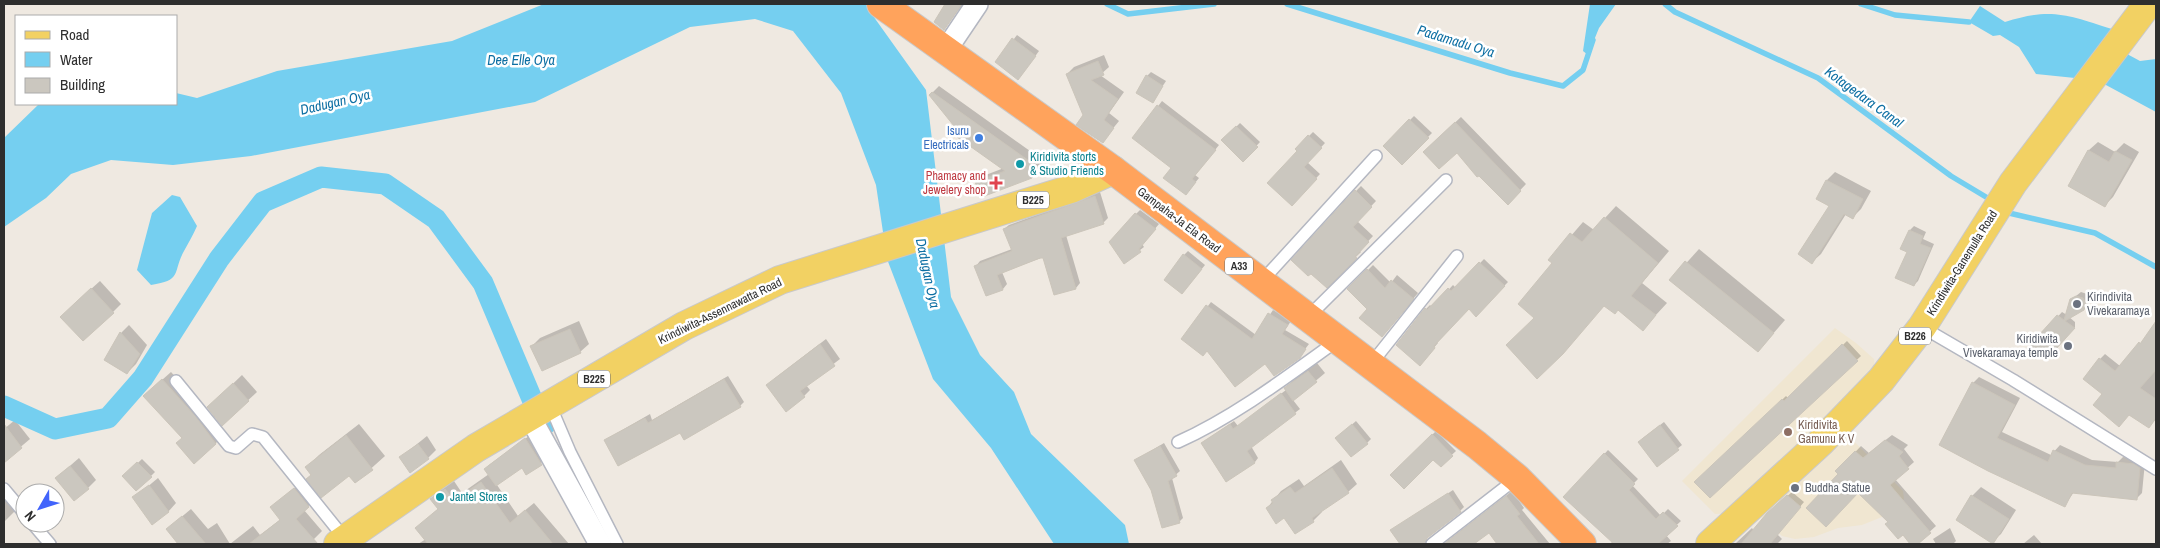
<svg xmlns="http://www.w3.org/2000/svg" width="2160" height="548" font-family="'Archivo Narrow',sans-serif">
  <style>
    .education { fill: #f0e6d1 }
    .water { fill: #75cff0 }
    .shadow { fill: #0003 }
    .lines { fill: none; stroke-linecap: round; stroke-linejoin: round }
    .stream { stroke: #75cff0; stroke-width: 5.5 }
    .canal { stroke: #75cff0; stroke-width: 21 }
    .building { fill: #cbc7bf; stroke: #cbc5ba }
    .lane-casing { stroke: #b4b7c1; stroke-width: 14 }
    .street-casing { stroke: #b4b7c1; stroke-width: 24 }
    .primary-casing { stroke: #c9c9c9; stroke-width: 30 }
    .highway-casing { stroke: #c9c9c9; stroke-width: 30 }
    .lane { stroke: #fff; stroke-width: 11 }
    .street { stroke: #fff; stroke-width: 21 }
    .primary { stroke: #f2d163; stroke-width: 28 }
    .highway { stroke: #ffa35c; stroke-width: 28 }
    .shop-dot { fill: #3f7fe0; stroke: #fff; stroke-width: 2 }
    .culture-dot { fill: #0f9aa8; stroke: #fff; stroke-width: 2 }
    .health-dot { fill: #e0444e; stroke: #fff; stroke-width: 2 }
    .worship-dot { fill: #6b7280; stroke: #fff; stroke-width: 2 }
    .education-dot { fill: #8d6e63; stroke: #fff; stroke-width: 2 }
    .labels { text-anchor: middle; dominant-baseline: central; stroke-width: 5; stroke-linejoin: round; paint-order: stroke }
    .shield { fill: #fff; stroke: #6d6d6d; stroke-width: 1 }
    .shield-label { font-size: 11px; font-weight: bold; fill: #2e2e2e }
    .shop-label { font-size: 12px; fill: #366cbe; stroke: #fff; text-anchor: end }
    .culture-label { font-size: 12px; fill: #0d838f; stroke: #fff; text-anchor: start }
    .health-label { font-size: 12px; fill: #be3a42; stroke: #fff; text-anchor: end }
    .street-label { font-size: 12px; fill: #2e2e2e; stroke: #fff }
    .worship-label { font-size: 12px; fill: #5b616d; stroke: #fff; text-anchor: start }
    .education-label { font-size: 12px; fill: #785e54; stroke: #fff; text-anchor: start }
    .water-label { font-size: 14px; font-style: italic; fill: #0d6fa3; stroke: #fff }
  </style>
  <rect width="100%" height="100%" fill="#efe9e1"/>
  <polygon class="education" points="1835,328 1856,343 1874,359 1875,371 1834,421 1903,491 1904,499 1887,515 1862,525 1838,528 1814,537 1795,539 1782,536 1746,505 1735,513 1715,514 1682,481"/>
  <g class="water">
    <polygon points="544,4 873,4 871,13 926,90 951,297 980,355 1014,392 1031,434 1125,525 1129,544 1054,544 991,448 933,379 887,259 876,185 841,93 793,31 755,19 690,27 535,102 251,156 173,165 111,160 71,174 46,198 4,227 4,138 39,104 176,104 176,93 197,98 277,71 452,41"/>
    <polygon points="1590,4 1616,4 1599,28 1588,55 1583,51"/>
    <path d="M1980,6L2005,22C2051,7 2068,15 2112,29L2103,41L2140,61L2156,59V112L2080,71L2075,78L2036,74L2019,47L2000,35L1993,36L1969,22Z"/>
    <path d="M172,195L180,197L197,226C193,235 189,242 184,251C172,273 183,280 151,285L137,270L152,213Z"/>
  </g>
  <g class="shadow">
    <polygon points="946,4 963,4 944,28 935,22"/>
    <polygon points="1017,35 1039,51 1022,74 996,62"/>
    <polygon points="1104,55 1109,67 1100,75 1124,92 1109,113 1119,121 1102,142 1085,115 1067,74 1074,67"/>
    <polygon points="1151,72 1166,81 1153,101 1147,76"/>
    <polygon points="939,86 1044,161 1038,170 1031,177 977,182 983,176 1004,168 955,126 930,95"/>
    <polygon points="1162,101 1219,145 1195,175 1199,178 1190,189 1173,168 1134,138"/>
    <polygon points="1414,116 1432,133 1402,163 1384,146"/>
    <polygon points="1461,117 1526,184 1508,203 1457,151 1430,146"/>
    <polygon points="1240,123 1260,142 1243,160 1223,140"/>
    <polygon points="1313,132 1325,143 1307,162 1320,174 1292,204 1299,151 1296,149"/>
    <polygon points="2098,142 2115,152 2124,143 2139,152 2113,197 2104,206 2069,185 2089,150"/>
    <polygon points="1835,172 1871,191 1861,209 1853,217 1846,214 1821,254 1812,262 1831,205 1818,198 1827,180"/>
    <polygon points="1361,186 1376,201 1357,221 1373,236 1359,251 1361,252 1326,286 1356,191"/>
    <polygon points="1100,192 1108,218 1103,223 1066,235 1080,283 1076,288 1055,294 1044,257 1002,272 1007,284 1003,289 987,295 976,266 980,261 1012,249 1004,229 1009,225"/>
    <polygon points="1616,206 1669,251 1642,283 1667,303 1643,329 1618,309 1605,305 1536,318 1554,263 1550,260 1583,222 1594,230"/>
    <polygon points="1140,210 1159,224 1142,244 1144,247 1124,262 1136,214"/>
    <polygon points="1914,226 1926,232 1923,239 1934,244 1918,281 1914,285 1908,251 1902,248 1910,230"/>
    <polygon points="1699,249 1785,320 1758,351 1671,280"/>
    <polygon points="1188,251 1205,265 1182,293 1184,255"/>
    <polygon points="1484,259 1508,282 1476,315 1469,308 1437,342 1438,343 1423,360 1426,309 1430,305 1432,307 1453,285 1456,288"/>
    <polygon points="1373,265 1391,283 1397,275 1418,293 1387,330 1349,289"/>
    <polygon points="100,281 121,304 113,312 70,308"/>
    <polygon points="2081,292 2087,294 2090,299 2088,305 2069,317 2075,322 2075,327 2046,358 2032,345 2062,312 2067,315 2071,300"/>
    <polygon points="1211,302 1256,335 1273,310 1291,321 1285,330 1309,344 1299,357 1265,362 1207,350 1183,339"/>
    <polygon points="579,321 589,344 580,352 532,346 540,338"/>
    <polygon points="2156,323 2156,419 2149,427 2104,394 2100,359 2105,354 2120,366 2145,339"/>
    <polygon points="129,325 147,345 136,364 127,373 105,360 121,333"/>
    <polygon points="826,339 840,359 806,385 810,390 804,396 774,379"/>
    <polygon points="1847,341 1861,356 1710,497 1696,482 1786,396 1788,398"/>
    <polygon points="1317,363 1325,373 1293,400 1300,409 1251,446 1258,458 1255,462 1202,443 1234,421 1238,426 1286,390 1285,388 1294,380"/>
    <polygon points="171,372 204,409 224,435 215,444 183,438 153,388"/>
    <polygon points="242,375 257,392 222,424 217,399"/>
    <polygon points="728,376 744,402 740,406 681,431 605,440 650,414 652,420"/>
    <polygon points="1979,377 2020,398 2002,432 2051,455 2060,445 2092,460 2118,462 2123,457 2140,459 2145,462 2142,493 2136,499 2074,492 2065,505 1989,470 1973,383"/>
    <polygon points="15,420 30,439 5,460 4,429"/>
    <polygon points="1356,421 1371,439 1367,443 1341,434"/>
    <polygon points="1664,422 1682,445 1657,465 1643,438"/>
    <polygon points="359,424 385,456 356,482 350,474 312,474 307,467 319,455"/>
    <polygon points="1436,431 1456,451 1441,465 1433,458 1392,475"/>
    <polygon points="1892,435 1908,445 1904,449 1914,462 1895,479 1936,526 1916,544 1912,544 1837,471 1861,446 1869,453"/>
    <polygon points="427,436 436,450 428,458 401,457"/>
    <polygon points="529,436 545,460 527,473 522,466 497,485 518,516 534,503 569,544 418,544 426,539 417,528 439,508 431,499 440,491 454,481 462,493 489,474 485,469 489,465"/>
    <polygon points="1164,443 1180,471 1172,478 1183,518 1179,522 1152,490 1136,460"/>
    <polygon points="1608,450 1638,479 1632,485 1661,516 1668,509 1681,521 1666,535 1671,541 1667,544 1610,544 1613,541 1565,497"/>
    <polygon points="79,458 96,480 88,488 56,478"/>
    <polygon points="142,459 155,472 137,490 124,476"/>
    <polygon points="1341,460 1357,484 1348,492 1321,510 1322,512 1313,521 1295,533 1284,516 1267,508 1281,491 1299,479 1304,486"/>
    <polygon points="158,478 176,503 168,512 134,498"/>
    <polygon points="303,481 317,498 304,510 322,531 309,544 297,544 289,535 278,544 180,544 167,529 191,509 208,529 217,523 230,544 253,526 260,535 281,519 271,507"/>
    <polygon points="1981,487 2016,510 2001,534 1992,542 1972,496"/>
    <polygon points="1453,490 1464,507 1460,511 1394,529"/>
    <polygon points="1512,491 1524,508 1522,510 1550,544 1499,544 1489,531 1472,544 1447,544 1452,538"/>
    <polygon points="4,492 17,509 4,522"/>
    <polygon points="1792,492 1804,502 1777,534 1782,539 1777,544 1736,543 1752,528 1754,531 1768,513"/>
    <polygon points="1950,528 1956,541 1953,544 1936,544 1933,539"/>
    <polygon points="2034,535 2042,544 2023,544"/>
  </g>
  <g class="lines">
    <g class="stream">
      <polyline points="1107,4 1128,14 1214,4"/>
      <polyline points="1287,4 1510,73 1563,86 1583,70 1593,40"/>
      <polyline points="1665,4 1675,12 1818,78 1951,176 1986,197"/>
      <polyline points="1861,4 1895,15 1969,22"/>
      <polyline points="2009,213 2095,233 2156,267"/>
    </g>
    <polyline class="canal" points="4,406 55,429 108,418 143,378 219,259 263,202 321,177 385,184 436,219 483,283 532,399 546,424"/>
  </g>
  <g class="building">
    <polygon points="945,4 962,4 944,30 934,22"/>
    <polygon points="1012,38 1036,56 1018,80 995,62"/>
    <polygon points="1098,61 1104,75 1091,80 1118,99 1104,120 1114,128 1103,143 1076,125 1083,115 1066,74"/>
    <polygon points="1146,75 1163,86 1153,103 1136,93"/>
    <polygon points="932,92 1039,168 1032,178 982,197 975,182 1005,171 950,132 954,126 929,95"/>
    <polygon points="1157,105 1216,150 1192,179 1196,182 1186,195 1163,178 1171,168 1132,138"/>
    <polygon points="1409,119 1429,138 1402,165 1383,146"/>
    <polygon points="1455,122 1521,191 1508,205 1479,176 1477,177 1457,153 1439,169 1423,152"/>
    <polygon points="1236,126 1258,147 1243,162 1221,140"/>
    <polygon points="1308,135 1322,148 1304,167 1317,179 1292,206 1267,183 1297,151 1295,149"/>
    <polygon points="2088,150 2109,162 2115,151 2132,160 2105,207 2068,186"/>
    <polygon points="1826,180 1863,199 1853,219 1844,214 1812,264 1798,254 1829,206 1816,199"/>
    <polygon points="1355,190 1372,207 1353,227 1369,242 1355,257 1357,258 1327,288 1311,274 1308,276 1291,260"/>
    <polygon points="1095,196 1104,224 1061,238 1076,289 1054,295 1043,258 1040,258 997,275 1003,290 986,296 974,266 1012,251 1003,229"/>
    <polygon points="1135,213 1156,229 1139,249 1141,252 1124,264 1109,242"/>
    <polygon points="1604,217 1658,263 1631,296 1656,315 1643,331 1618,310 1615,314 1604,306 1563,354 1537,379 1506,345 1534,318 1518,304 1552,263 1548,260 1570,233 1582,242"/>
    <polygon points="1909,230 1923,236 1920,244 1931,248 1914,286 1895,278 1907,252 1900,249"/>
    <polygon points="1183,254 1202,269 1182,294 1164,280"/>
    <polygon points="1685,261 1774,333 1758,352 1669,280"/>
    <polygon points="1479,262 1505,286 1476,317 1469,309 1434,346 1435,348 1420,366 1396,345 1425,308 1427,310 1448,288 1451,291"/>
    <polygon points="1367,269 1385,288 1391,280 1414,299 1382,337 1359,318 1367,309 1347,289"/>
    <polygon points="91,288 114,313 83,341 60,317"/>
    <polygon points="2076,296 2083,298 2086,303 2084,310 2065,321 2075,328 2046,360 2030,345 2057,315 2064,320 2070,299"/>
    <polygon points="1206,305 1252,339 1268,313 1288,325 1282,334 1306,349 1300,358 1274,376 1265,364 1235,387 1207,351 1203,356 1181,339"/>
    <polygon points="2156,321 2156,370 2140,388 2156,399 2156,418 2149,428 2129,415 2119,427 2093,405 2102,394 2083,379 2099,358 2115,371 2139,342 2140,344"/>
    <polygon points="570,329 581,353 542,371 530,346"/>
    <polygon points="120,332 140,354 127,374 104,360"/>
    <polygon points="820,344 835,366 800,391 805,397 786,412 766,385"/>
    <polygon points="1842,344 1858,361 1710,498 1694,482 1782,399 1784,401"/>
    <polygon points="1308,371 1317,382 1293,401 1284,388"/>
    <polygon points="162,379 196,417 216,444 194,464 176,443 182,438 143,396"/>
    <polygon points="724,379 741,407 684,440 680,433 618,466 604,440 645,418 648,423"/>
    <polygon points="1972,382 2015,405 1997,438 2048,462 2053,450 2085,465 2116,468 2116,462 2134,464 2140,468 2137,500 2072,493 2065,507 1988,471 1939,445"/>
    <polygon points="233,383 249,401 222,426 207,407"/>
    <polygon points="1281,393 1296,414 1247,451 1255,463 1226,482 1201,443 1230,424 1233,429"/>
    <polygon points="4,424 22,448 4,463"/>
    <polygon points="1352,424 1368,444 1351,457 1335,438"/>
    <polygon points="1660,425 1679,450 1657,467 1638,442"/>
    <polygon points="1432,434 1453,456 1441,467 1433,460 1404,489 1390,475"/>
    <polygon points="346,435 373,470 355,483 349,476 321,498 306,479 311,475 305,467"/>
    <polygon points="525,438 542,465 526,475 522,468 496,486 484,469"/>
    <polygon points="1885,440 1903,452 1899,456 1909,469 1890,485 1931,533 1918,544 1910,544 1903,535 1898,539 1885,524 1888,522 1858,493 1826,527 1806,508 1838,474 1835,471 1855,451 1863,458"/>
    <polygon points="418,444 429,459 410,473 399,457"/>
    <polygon points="1160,446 1177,476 1168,481 1180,523 1162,528 1151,490 1134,460"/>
    <polygon points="1604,453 1635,484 1629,490 1656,519 1663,512 1678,526 1658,544 1614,544 1563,497"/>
    <polygon points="137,462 152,477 136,491 122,476"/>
    <polygon points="70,466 89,489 74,501 55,478"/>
    <polygon points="1332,468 1349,493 1312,518 1314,522 1295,534 1284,518 1276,524 1266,508 1273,503 1271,500 1290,487 1295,493"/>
    <polygon points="481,482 510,523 525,510 553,544 428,544 415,528 438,509 430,499 445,489 454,500"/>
    <polygon points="149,485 169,512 152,525 132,497"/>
    <polygon points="294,488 309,507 296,519 318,544 249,544 280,520 270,507"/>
    <polygon points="1448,493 1461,512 1427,538 1425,544 1400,544 1390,530"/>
    <polygon points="1787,495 1801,507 1770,544 1741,544 1767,513"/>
    <polygon points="1971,495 2009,519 1993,544 1956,520"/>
    <polygon points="1506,496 1520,514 1517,516 1539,544 1497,544 1489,533 1474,544 1444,544"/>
    <polygon points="182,516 206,544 178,544 166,529"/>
  </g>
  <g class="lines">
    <g class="lane-casing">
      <g id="lane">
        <polyline points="1261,282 1376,156"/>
        <polyline points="1308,317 1446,180"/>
        <polyline points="1922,327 2013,380 2156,469"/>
        <polyline points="1371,364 1457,256"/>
        <polyline points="176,381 229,446 236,448 252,434 263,437 345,539"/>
        <polyline points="550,405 570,452 617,544"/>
        <path d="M1178,442C1234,417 1288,376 1338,340"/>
        <polyline points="4,489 25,514"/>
        <polyline points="32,523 50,544"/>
        <polyline points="1432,544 1517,478"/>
      </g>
    </g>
    <g class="street-casing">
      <g id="street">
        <polyline points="946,50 977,4"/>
        <polyline points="530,417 600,544"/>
      </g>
    </g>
    <g class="primary-casing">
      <g id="primary">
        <polyline points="338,544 476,448 684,326 780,280 1071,189 1113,170"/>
        <polyline points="1710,544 1820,443 1881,380 1922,327 2013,183 2148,4"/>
      </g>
    </g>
    <g class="highway-casing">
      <polyline id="highway" points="881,4 1113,170 1477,445 1517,478 1582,544"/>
    </g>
    <use href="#lane" class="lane"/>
    <use href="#street" class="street"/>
    <use href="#primary" class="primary"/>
    <use href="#highway" class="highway"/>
  </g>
  <circle class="shop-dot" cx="979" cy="138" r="5"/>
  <g class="culture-dot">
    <circle cx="1020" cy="164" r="5"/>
    <circle cx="440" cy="497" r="5"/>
  </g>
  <path class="health-dot" d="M993.5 175.5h5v5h5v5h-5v5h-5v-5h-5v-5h5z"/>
  <g class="worship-dot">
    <circle cx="2077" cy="304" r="5"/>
    <circle cx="2068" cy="346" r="5"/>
    <circle cx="1795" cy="488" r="5"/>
  </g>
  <circle class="education-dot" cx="1788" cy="432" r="5"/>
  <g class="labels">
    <g class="shield">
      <rect x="1017" y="191.5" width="32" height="17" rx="4"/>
      <rect x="1225" y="257.5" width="28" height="17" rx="4"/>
      <rect x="1899" y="327.5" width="32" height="17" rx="4"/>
      <rect x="578" y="370.5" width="32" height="17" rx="4"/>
    </g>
    <g class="shield-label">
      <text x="1033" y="200">B225</text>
      <text x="1239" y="266">A33</text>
      <text x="1915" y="336">B226</text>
      <text x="594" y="379">B225</text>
    </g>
    <g class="shop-label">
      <text x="969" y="131">Isuru<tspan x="969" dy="14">Electricals</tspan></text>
    </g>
    <g class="culture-label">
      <text x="1030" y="157">Kiridivita storts<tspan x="1030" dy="14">&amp; Studio Friends</tspan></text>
      <text x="450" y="497">Jantel Stores</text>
    </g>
    <g class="health-label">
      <text x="986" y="176">Phamacy and<tspan x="986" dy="14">Jewelery shop</tspan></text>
    </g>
    <g class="street-label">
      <text transform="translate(1179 220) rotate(37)">Gampaha-Ja Ela Road</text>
      <text transform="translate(1962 263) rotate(-58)">Krindiwita-Ganemulla Road</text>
      <text transform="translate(720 311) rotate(-26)">Krindiwita-Assennawatta Road</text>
    </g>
    <g class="worship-label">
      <text x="2087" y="297">Kirindivita<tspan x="2087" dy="14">Vivekaramaya</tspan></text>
      <text x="2058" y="339" text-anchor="end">Kiridiwita<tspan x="2058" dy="14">Vivekaramaya temple</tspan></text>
      <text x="1805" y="488">Buddha Statue</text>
    </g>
    <g class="education-label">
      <text x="1798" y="425">Kiridivita<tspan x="1798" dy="14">Gamunu K V</tspan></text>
    </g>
    <g class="water-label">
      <text transform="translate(1456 41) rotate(17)">Padamadu Oya</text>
      <text x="521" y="60">Dee Elle Oya</text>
      <text transform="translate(1864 97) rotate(36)">Kotagedara Canal</text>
      <text transform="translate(335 102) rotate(-13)">Dadugan Oya</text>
      <text transform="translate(928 273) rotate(78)">Dadugan Oya</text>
    </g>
  </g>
  <rect width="2160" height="548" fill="none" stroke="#2e2e2e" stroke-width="10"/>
  <rect x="15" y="15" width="162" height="90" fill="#ffffff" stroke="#ababab"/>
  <rect x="25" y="31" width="25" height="8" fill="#f2d163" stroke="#ababab"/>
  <text x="60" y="40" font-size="15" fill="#2e2e2e">Road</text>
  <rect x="25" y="52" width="25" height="15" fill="#75cff0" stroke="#ababab"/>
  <text x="60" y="65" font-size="15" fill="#2e2e2e">Water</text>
  <rect x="25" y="78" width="25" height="15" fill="#cbc7bf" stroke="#ababab"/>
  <text x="60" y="90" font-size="15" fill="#2e2e2e">Building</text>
  <g transform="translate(40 508) rotate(231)"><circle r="24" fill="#ffffff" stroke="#ababab"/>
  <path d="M0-4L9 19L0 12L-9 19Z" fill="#4264fb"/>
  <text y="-8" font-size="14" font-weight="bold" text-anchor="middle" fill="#2e2e2e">N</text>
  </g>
</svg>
